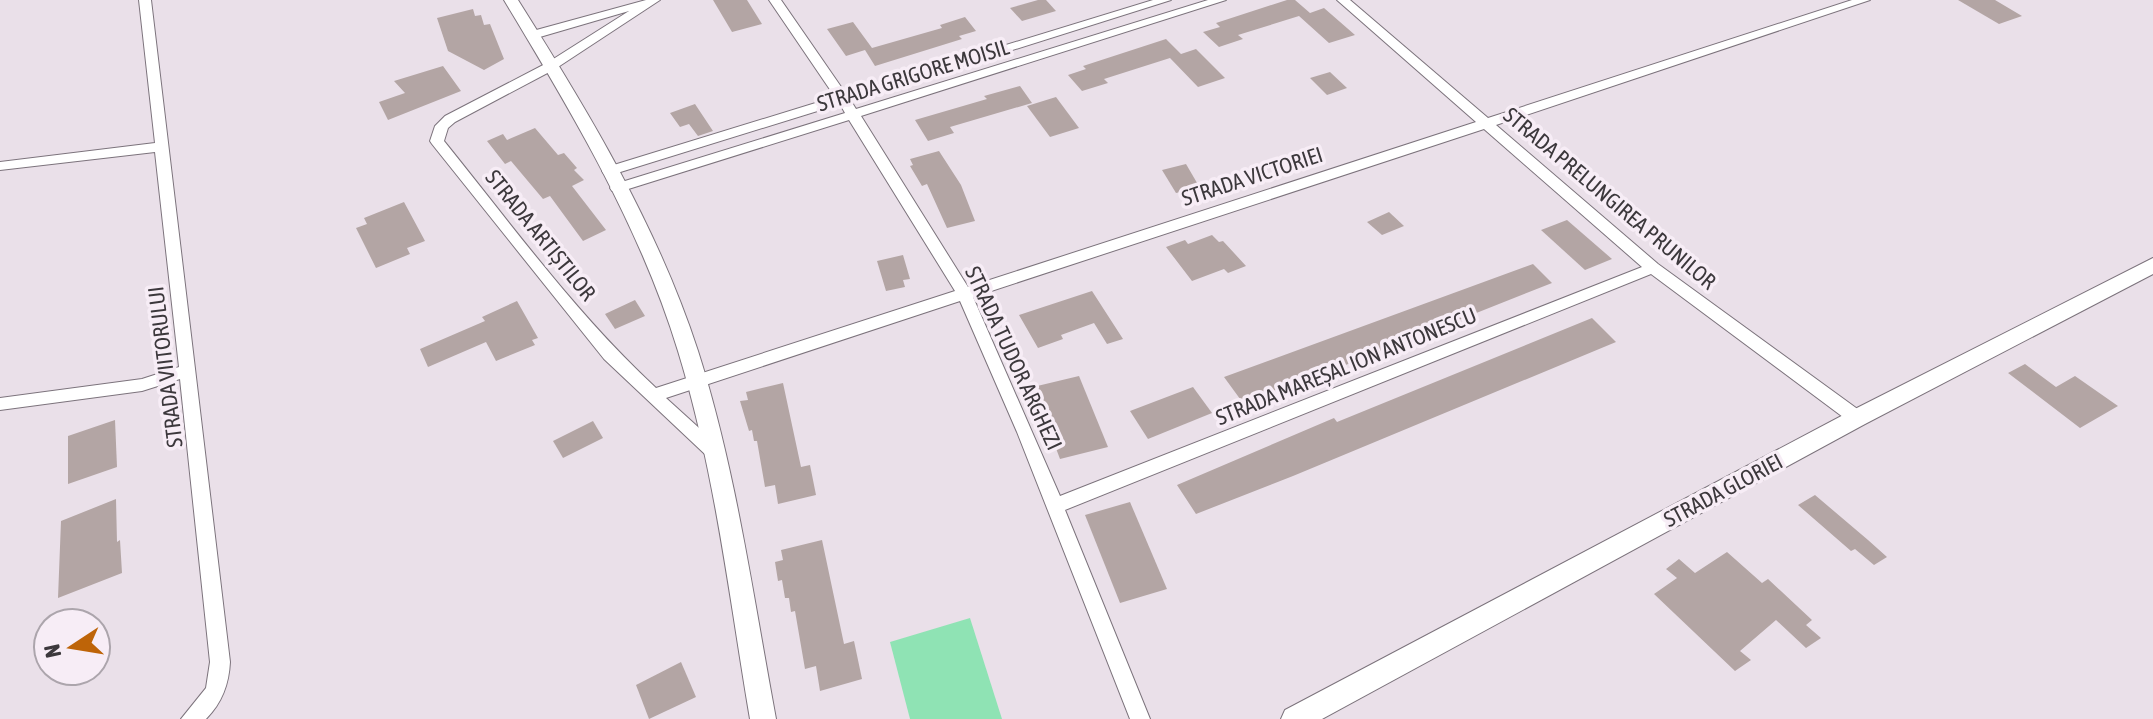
<svg xmlns="http://www.w3.org/2000/svg" width="2153" height="719" font-family="'Asap Condensed',sans-serif">
  <style>
    .green { fill: #8fe3b4 }
    .building { fill: #b3a5a4 }
    .lines { fill: none; stroke-linecap: round; stroke-linejoin: round }
    .minor-casing { stroke: #7c737c; stroke-width: 2 }
    .tertiary-casing { stroke: #7c737c; stroke-width: 2 }
    .secondary-casing { stroke: #7c737c; stroke-width: 2 }
    .minor { fill: #fff; fill-rule: evenodd }
    .tertiary { fill: #fff; fill-rule: evenodd }
    .secondary { fill: #fff; fill-rule: evenodd }
    .labels { text-anchor: middle; dominant-baseline: central; stroke-width: 7; stroke-linejoin: round; paint-order: stroke }
    .street-label { font-size: 22px; fill: #3c383c; stroke: #f7edf6 }
  </style>
  <rect width="100%" height="100%" fill="#eae0e9"/>
  <polygon class="green" points="970,618 1002,719 910,719 890,642"/>
  <g class="building">
    <polygon points="713,0 747,0 762,24 732,32"/>
    <polygon points="1038,0 1046,0 1056,11 1022,21 1010,8"/>
    <polygon points="1287,0 1295,0 1310,13 1324,8 1355,35 1329,43 1299,16 1238,35 1243,39 1219,47 1203,32 1220,27 1216,23"/>
    <polygon points="1958,0 1995,0 2022,16 1999,24"/>
    <polygon points="473,9 475,16 481,15 484,25 490,24 504,59 484,70 448,51 437,18"/>
    <polygon points="965,17 976,31 959,36 962,39 875,66 865,50 846,56 827,29 853,22 872,48 942,28 940,25"/>
    <polygon points="1166,39 1181,54 1196,49 1225,78 1198,87 1170,58 1104,79 1108,83 1082,91 1068,75 1086,69 1083,66"/>
    <polygon points="443,66 461,91 388,120 379,102 405,93 394,81"/>
    <polygon points="1330,72 1347,88 1327,95 1310,78"/>
    <polygon points="1020,86 1032,103 950,127 954,133 928,141 915,120 987,99 984,96"/>
    <polygon points="1056,97 1079,128 1050,137 1027,106"/>
    <polygon points="695,104 713,131 698,136 689,124 680,127 670,113"/>
    <polygon points="535,128 558,155 564,153 577,168 574,170 584,180 572,186 606,230 583,241 550,196 543,199 511,161 505,164 487,141 503,134 507,140"/>
    <polygon points="939,151 961,185 975,221 947,228 927,184 922,186 910,166 913,165 910,159"/>
    <polygon points="1186,164 1200,188 1176,193 1162,170"/>
    <polygon points="404,202 425,241 407,248 410,254 376,268 356,228 367,224 364,218"/>
    <polygon points="1389,212 1404,226 1382,235 1367,222"/>
    <polygon points="1567,220 1612,259 1585,270 1541,230"/>
    <polygon points="1212,235 1219,242 1223,241 1246,266 1228,273 1224,269 1192,281 1166,247 1185,240 1188,244"/>
    <polygon points="903,255 910,279 903,280 905,287 886,291 877,261"/>
    <polygon points="1533,264 1552,283 1333,370 1331,368 1243,403 1224,377"/>
    <polygon points="1092,291 1123,339 1107,344 1094,323 1061,335 1063,339 1038,348 1019,315"/>
    <polygon points="635,300 645,316 615,329 605,314"/>
    <polygon points="517,301 538,338 532,340 535,345 496,361 486,342 428,367 420,349 485,321 482,317"/>
    <polygon points="1592,318 1616,342 1293,476 1196,514 1177,485 1334,418 1337,422"/>
    <polygon points="2025,364 2056,387 2075,376 2118,406 2080,428 2008,373"/>
    <polygon points="1079,376 1108,447 1060,459 1033,387"/>
    <polygon points="783,383 801,467 810,465 816,495 778,504 775,485 765,487 757,441 754,441 752,430 749,431 740,401 748,400 746,392"/>
    <polygon points="1193,387 1212,413 1148,439 1130,411"/>
    <polygon points="115,420 117,467 68,484 68,436"/>
    <polygon points="593,421 603,438 563,458 553,441"/>
    <polygon points="1815,495 1868,540 1887,557 1874,565 1855,549 1851,551 1798,505"/>
    <polygon points="116,499 117,542 120,540 122,573 58,598 61,521"/>
    <polygon points="1130,502 1167,589 1120,603 1085,515"/>
    <polygon points="822,540 844,644 854,641 862,679 820,691 816,666 805,669 795,611 791,612 789,598 785,598 782,580 778,581 775,562 783,560 781,550"/>
    <polygon points="1727,552 1762,583 1768,579 1812,620 1806,625 1821,638 1806,648 1776,620 1740,651 1751,660 1735,671 1654,594 1677,578 1666,569 1679,559 1695,573"/>
    <polygon points="681,662 696,697 649,719 636,685"/>
  </g>
  <g class="lines">
    <g class="minor-casing">
      <g id="minor">
        <path d="M139,0H151L230,662C229,684 222,703 206,719H181L206,688L210,662L180,379L142,391L0,410V398L142,379L179,367L155,152L0,170V162L155,143Z"/>
        <path d="M646,0H660L555,69L455,122L448,128L444,141C512,225 576,314 656,388L955,291L849,120L622,191H612L610,188L612,185L845,113L840,104L614,174H604L602,171L604,168L835,97L769,0H781L846,94L1153,0H1171L851,101L856,109L1208,0H1226L861,116L968,287L1476,122L1337,0H1350L1488,118L1852,0H1870L1496,125L1658,264L1863,413L1865,418L1863,423H1851L1651,274L1065,510L1150,719H1130L1017,432L960,301L666,398L720,447L723,452L720,457L714,459L708,457L604,359L432,144L430,141L435,126L445,116L547,63L629,11L533,39L529,38V32ZM1484,129L1642,267L1060,496L973,297Z"/>
      </g>
    </g>
    <g class="tertiary-casing">
      <path id="tertiary" d="M504,0H518C588,111 657,225 698,351C736,470 753,596 776,719H750C729,596 715,471 678,351C640,226 571,111 504,0Z"/>
    </g>
    <g class="secondary-casing">
      <polygon id="secondary" points="2153,258 2153,274 1865,424 1322,719 1281,719 1285,710 1849,412"/>
    </g>
    <use href="#minor" class="minor"/>
    <use href="#tertiary" class="tertiary"/>
    <use href="#secondary" class="secondary"/>
  </g>
  <g class="labels">
    <g class="street-label">
      <text transform="translate(913 75) rotate(-17)">STRADA GRIGORE MOISIL</text>
      <text transform="translate(1252 176) rotate(-18)">STRADA VICTORIEI</text>
      <text transform="translate(1610 198) rotate(40)">STRADA PRELUNGIREA PRUNILOR</text>
      <text transform="translate(541 235) rotate(51)">STRADA ARTIȘTILOR</text>
      <text transform="translate(1014 358) rotate(65)">STRADA TUDOR ARGHEZI</text>
      <text transform="translate(1346 366) rotate(-22)">STRADA MAREȘAL ION ANTONESCU</text>
      <text transform="translate(165 367) rotate(-97)">STRADA VIITORULUI</text>
      <text transform="translate(1723 490) rotate(-28)">STRADA GLORIEI</text>
    </g>
  </g>
  <g transform="translate(72 647) rotate(258)"><circle r="38" fill="#f7edf6" stroke="#aca5ac" stroke-width="2"/>
  <path d="M0-6L14 30L0 20L-14 30Z" fill="#be6408"/>
  <text y="-12" font-size="22" font-weight="bold" text-anchor="middle" fill="#3c383c">N</text>
  </g>
</svg>
